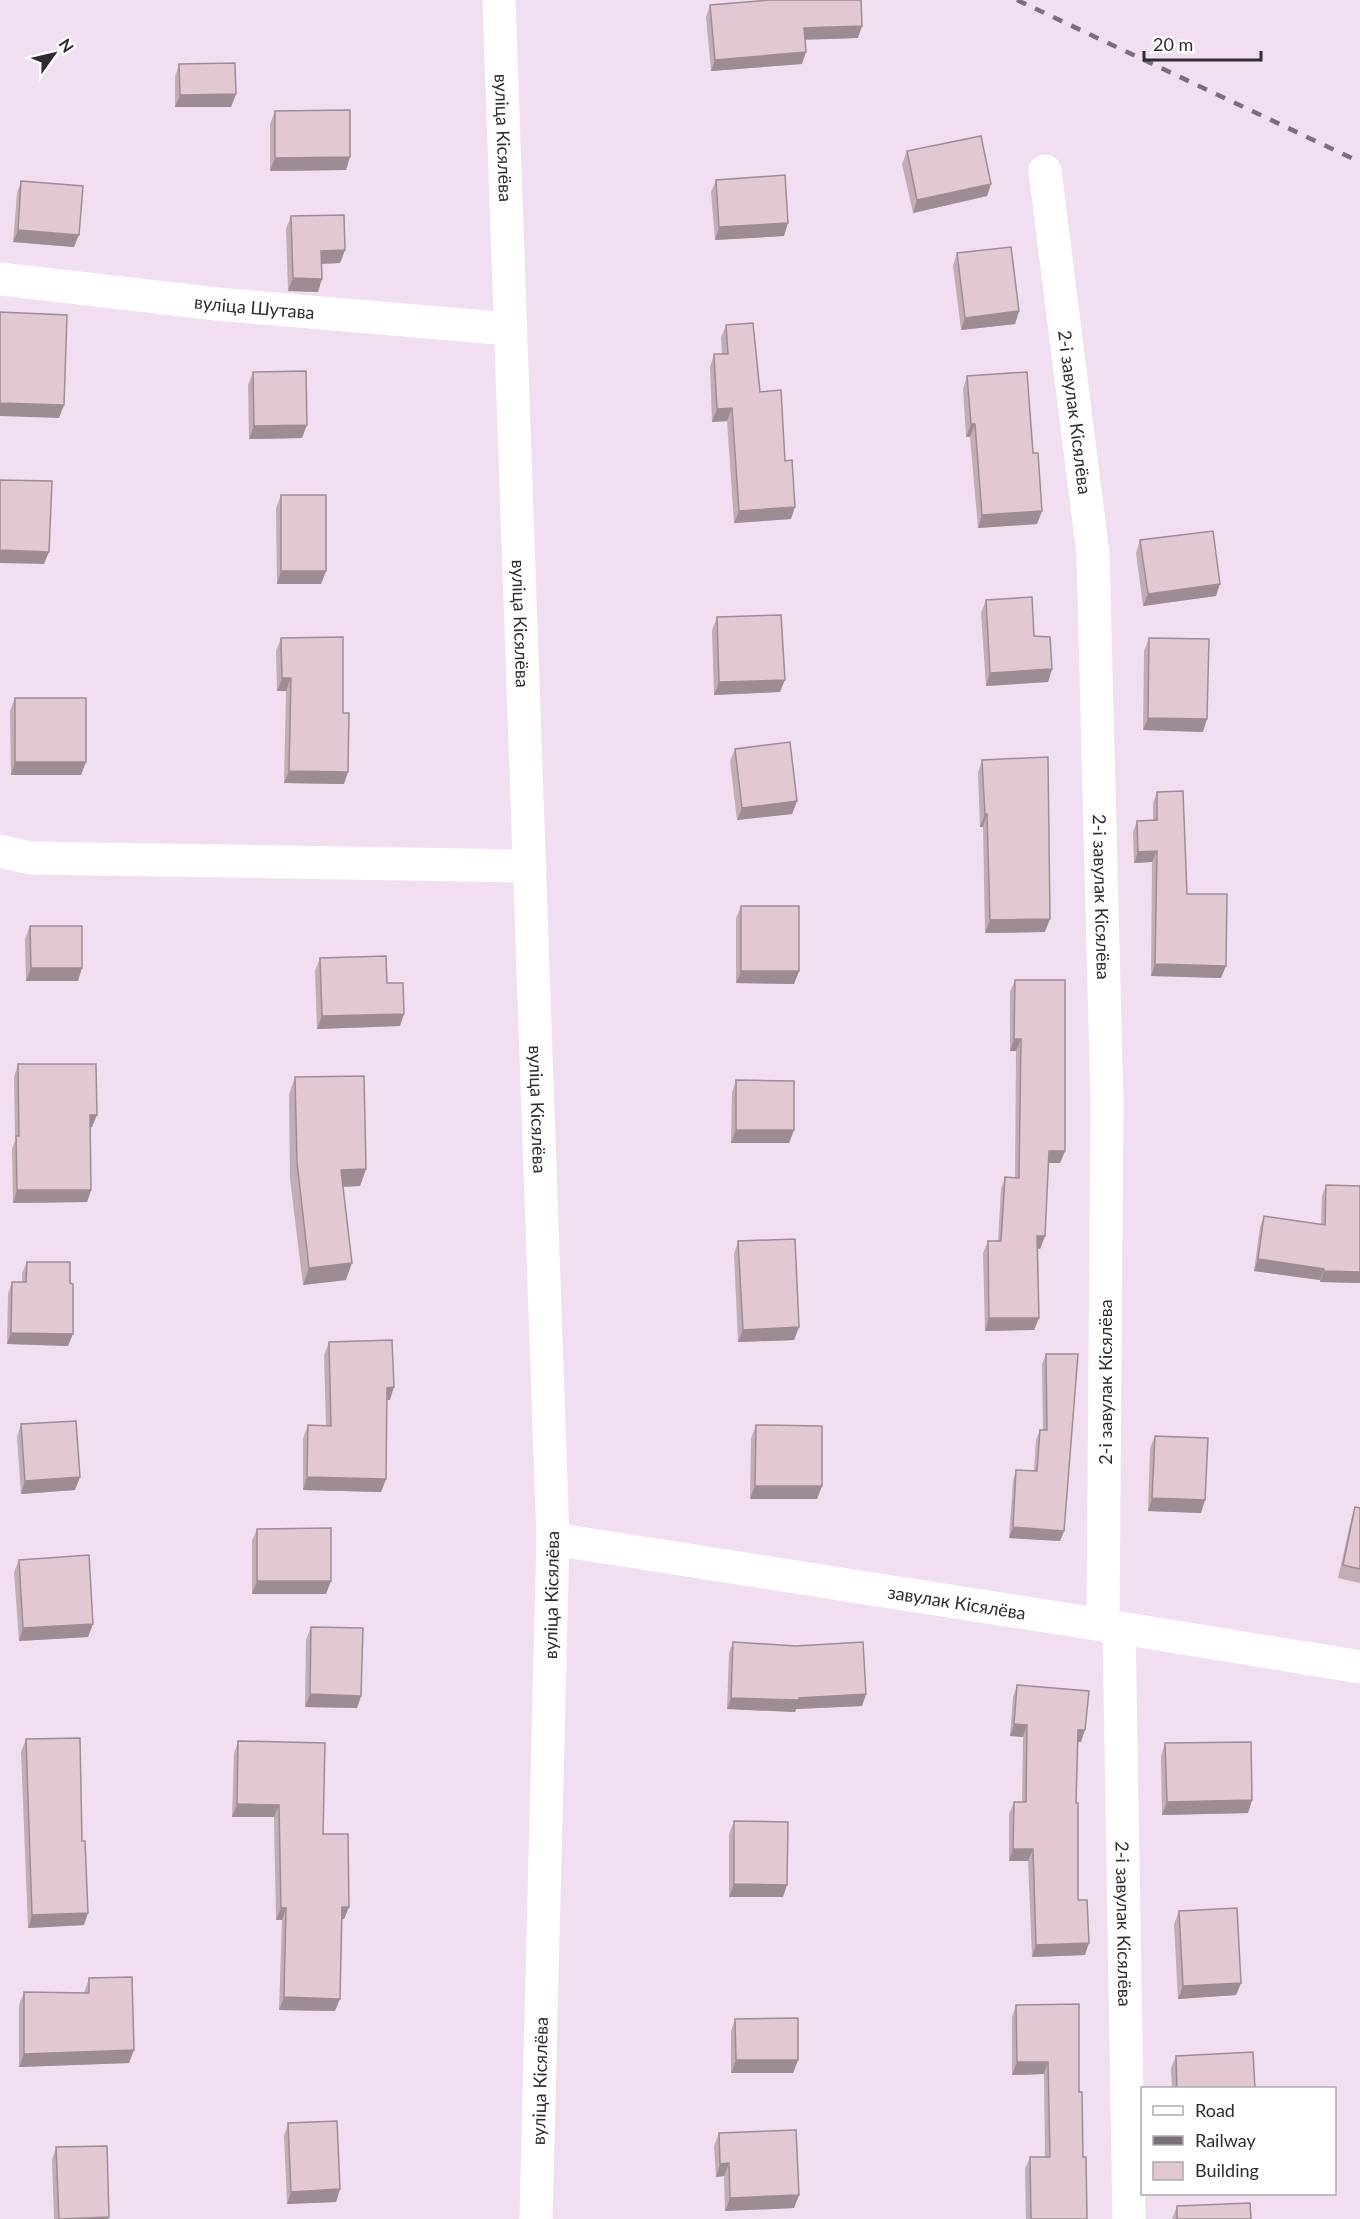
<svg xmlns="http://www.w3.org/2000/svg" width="1360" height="2219" font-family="Lato,sans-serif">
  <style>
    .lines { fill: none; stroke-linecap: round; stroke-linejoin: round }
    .minor { stroke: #fff; stroke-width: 33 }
    .tertiary { stroke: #fff; stroke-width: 33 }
    .rail { stroke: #796e79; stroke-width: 4.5; stroke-dasharray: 10 10; stroke-linecap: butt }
    .wall { fill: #c2acb5 }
    .shaded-wall { fill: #9e8c94 }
    .building { fill: #e2c8d3; stroke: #9e8c94; stroke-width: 1.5 }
    .labels { text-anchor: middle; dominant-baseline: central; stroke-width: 4.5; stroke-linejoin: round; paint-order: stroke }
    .street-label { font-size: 18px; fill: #312a31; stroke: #fff }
  </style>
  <rect width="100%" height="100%" fill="#f1dff1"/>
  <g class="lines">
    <g class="minor">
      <path id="s1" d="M499,0L553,1539"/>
      <path id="s2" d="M1045,171L1093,554L1107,1103L1103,1625"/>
      <path id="s3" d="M0,279L217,304L510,329"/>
      <polyline points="0,851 30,858 530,866"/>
      <path id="s4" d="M1119,1628L1129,2219"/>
    </g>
    <path class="tertiary" id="s5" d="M536,2219L553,1539L1103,1625L1360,1667"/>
    <polyline class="rail" points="1017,0 1360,162"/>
  </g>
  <g class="wall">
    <polygon points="710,5 858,38 805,39 802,64 711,71 706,17"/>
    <polygon points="179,64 236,94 231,107 175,107 175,77"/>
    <polygon points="275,111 350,157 346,170 270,171 270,124"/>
    <polygon points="907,151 991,184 987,196 913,213 902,164"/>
    <polygon points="716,180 784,236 715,240 711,192"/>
    <polygon points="21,181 74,247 13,242 17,193"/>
    <polygon points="291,216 345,250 340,263 322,264 318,292 288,291 286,229"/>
    <polygon points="957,253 1019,311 1015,324 961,330 953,266"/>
    <polygon points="726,325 760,392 785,461 791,519 734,523 727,421 712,422 710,367 714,354 722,354 721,338"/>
    <polygon points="253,372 302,438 249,439 248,385"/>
    <polygon points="967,376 1033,453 1042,511 1037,524 978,528 970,437 966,437 963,389"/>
    <polygon points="281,495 326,571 321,584 277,584 276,508"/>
    <polygon points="1140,540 1216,596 1143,606 1136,553"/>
    <polygon points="986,600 1034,636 1052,669 1048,682 986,686 981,613"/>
    <polygon points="717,617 780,692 714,695 712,630"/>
    <polygon points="281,638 344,784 284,783 286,691 277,691 276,651"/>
    <polygon points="1149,638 1203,732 1143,730 1144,651"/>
    <polygon points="15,698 81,775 11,775 10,711"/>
    <polygon points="735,749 797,801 792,814 737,820 730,761"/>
    <polygon points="982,760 1045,932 985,933 983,827 980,827 978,773"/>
    <polygon points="1157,792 1187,894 1221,978 1151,976 1152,862 1134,863 1133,832 1137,821 1153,821 1153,803"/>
    <polygon points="741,906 799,971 794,984 736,983 736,918"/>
    <polygon points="30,926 78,981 26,981 25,939"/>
    <polygon points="320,958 387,983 400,1026 317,1029 315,971"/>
    <polygon points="1015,980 1065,1151 1060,1163 1048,1163 1045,1236 1040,1249 1038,1249 1039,1318 1034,1330 985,1331 983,1253 988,1241 998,1241 1001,1189 1005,1177 1015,1177 1016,1051 1010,1051 1010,992"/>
    <polygon points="18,1064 92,1127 90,1128 91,1190 87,1202 13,1203 12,1149 15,1141 14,1077"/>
    <polygon points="295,1077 366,1169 360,1186 343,1187 346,1280 303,1285 290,1179 289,1094"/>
    <polygon points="736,1080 794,1130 789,1143 731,1143 732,1093"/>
    <polygon points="1326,1185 1360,1186 1360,1283 1320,1282 1320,1280 1254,1271 1260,1227 1264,1216 1321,1224 1322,1196"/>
    <polygon points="738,1241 799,1327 794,1340 738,1342 734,1254"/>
    <polygon points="27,1262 70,1283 68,1346 7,1344 8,1294 12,1282 22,1282 22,1273"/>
    <polygon points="329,1342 390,1400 387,1400 386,1479 381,1492 303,1490 303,1438 308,1425 326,1426 324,1355"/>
    <polygon points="1046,1354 1064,1531 1060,1541 1009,1538 1013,1481 1016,1470 1034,1471 1036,1440 1040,1430 1043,1430 1042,1364"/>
    <polygon points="21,1424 80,1477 75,1490 21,1494 17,1437"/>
    <polygon points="756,1425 822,1486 817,1499 750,1499 751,1438"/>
    <polygon points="1155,1436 1201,1513 1148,1511 1150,1448"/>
    <polygon points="1355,1507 1360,1508 1360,1583 1338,1578 1351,1520"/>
    <polygon points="257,1529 326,1594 252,1594 252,1541"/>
    <polygon points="19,1560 93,1624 88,1637 19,1641 14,1572"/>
    <polygon points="311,1627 361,1696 357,1708 305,1707 306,1640"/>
    <polygon points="733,1642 866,1694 862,1706 796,1709 795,1712 727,1709 729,1653"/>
    <polygon points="1017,1685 1081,1742 1078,1742 1076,1803 1078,1900 1085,1955 1032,1957 1028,1861 1009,1861 1009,1814 1014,1802 1022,1802 1023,1737 1010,1736 1013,1697"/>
    <polygon points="26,1739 84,1925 28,1928 21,1752"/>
    <polygon points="238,1741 323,1834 349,1907 344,1919 341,1919 335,2011 279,2010 282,1920 276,1920 274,1817 232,1817 234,1754"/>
    <polygon points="1165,1743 1252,1800 1248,1813 1162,1815 1161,1756"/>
    <polygon points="734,1821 783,1897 729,1897 729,1834"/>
    <polygon points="1179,1911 1241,1983 1236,1995 1178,1999 1174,1924"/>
    <polygon points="89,1978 129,2063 19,2067 19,2005 24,1992 84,1993"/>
    <polygon points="1016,2005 1079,2092 1087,2219 1026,2219 1025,2169 1030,2157 1045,2157 1044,2074 1012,2075 1012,2017"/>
    <polygon points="735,2019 798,2060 793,2073 731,2073 731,2031"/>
    <polygon points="1176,2056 1255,2088 1172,2088 1171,2068"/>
    <polygon points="288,2123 340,2189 336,2202 287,2204 284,2136"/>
    <polygon points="719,2133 799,2195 794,2208 725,2211 724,2176 716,2177 714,2146"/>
    <polygon points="56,2147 109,2217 108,2219 54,2219 52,2160"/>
    <polygon points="1177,2206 1251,2219 1172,2219"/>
  </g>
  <g class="shaded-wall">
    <polygon points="862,26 858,38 800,40 804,28"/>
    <polygon points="806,52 802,64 711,71 715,60"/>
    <polygon points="236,94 231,107 175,107 180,95"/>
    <polygon points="350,157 346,170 270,171 275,158"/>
    <polygon points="991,184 987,196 913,213 917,200"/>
    <polygon points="788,223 784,236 715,240 719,227"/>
    <polygon points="18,230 79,235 74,247 13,242"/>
    <polygon points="345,250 340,263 316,264 321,251"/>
    <polygon points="293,278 322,279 318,292 288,291"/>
    <polygon points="1019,311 1015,324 961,330 965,318"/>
    <polygon points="0,403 64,405 59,418 0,416"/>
    <polygon points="732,408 727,421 712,422 717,409"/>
    <polygon points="971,424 975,424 970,437 966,437"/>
    <polygon points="307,425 302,438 249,439 254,426"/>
    <polygon points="795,507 791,519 734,523 739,511"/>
    <polygon points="1042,511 1037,524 978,528 982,515"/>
    <polygon points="0,550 49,552 44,564 0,563"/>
    <polygon points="281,571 326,571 321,584 277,584"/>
    <polygon points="1220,584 1216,596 1143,606 1148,594"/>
    <polygon points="1052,669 1048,682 986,686 990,673"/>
    <polygon points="282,678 291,678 286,691 277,691"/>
    <polygon points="785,680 780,692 714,695 719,682"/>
    <polygon points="1148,718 1207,719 1203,732 1143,730"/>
    <polygon points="15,762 86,762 81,775 11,775"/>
    <polygon points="289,771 348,772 344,784 284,783"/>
    <polygon points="797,801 792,814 737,820 742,808"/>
    <polygon points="985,814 987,814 983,827 980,827"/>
    <polygon points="1157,851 1152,862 1134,863 1138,852"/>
    <polygon points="1050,919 1045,932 985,933 990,920"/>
    <polygon points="1155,964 1226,966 1221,978 1151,976"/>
    <polygon points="31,968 82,968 78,981 26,981"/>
    <polygon points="741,971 799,971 794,984 736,983"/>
    <polygon points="404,1014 400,1026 317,1029 322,1016"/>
    <polygon points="1014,1039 1021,1039 1016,1051 1010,1051"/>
    <polygon points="90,1115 97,1115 92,1127 86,1128"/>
    <polygon points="736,1130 794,1130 789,1143 731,1143"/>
    <polygon points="1049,1151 1065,1151 1060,1163 1045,1163"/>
    <polygon points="366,1169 360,1186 335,1187 341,1170"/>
    <polygon points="17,1190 91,1190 87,1202 13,1203"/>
    <polygon points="1037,1236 1045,1236 1040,1249 1033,1248"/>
    <polygon points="1258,1259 1324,1269 1320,1280 1254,1271"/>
    <polygon points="352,1263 346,1280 303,1285 309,1268"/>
    <polygon points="1324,1271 1360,1272 1360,1283 1320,1282"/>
    <polygon points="989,1318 1039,1318 1034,1330 985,1331"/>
    <polygon points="799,1327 794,1340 738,1342 743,1330"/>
    <polygon points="11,1333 73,1334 68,1346 7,1344"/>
    <polygon points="394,1387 390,1400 382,1400 387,1388"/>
    <polygon points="80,1477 75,1490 21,1494 25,1481"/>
    <polygon points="307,1477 386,1479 381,1492 303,1490"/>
    <polygon points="755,1486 822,1486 817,1499 750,1499"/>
    <polygon points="1152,1498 1205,1500 1201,1513 1148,1511"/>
    <polygon points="1013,1527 1064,1531 1060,1541 1009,1538"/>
    <polygon points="257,1581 331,1581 326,1594 252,1594"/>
    <polygon points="93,1624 88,1637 19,1641 23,1628"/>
    <polygon points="310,1694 361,1696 357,1708 305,1707"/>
    <polygon points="866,1694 862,1706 796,1709 795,1712 727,1709 731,1698 799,1698"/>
    <polygon points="1014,1724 1027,1725 1023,1737 1010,1736"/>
    <polygon points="1078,1730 1085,1730 1081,1742 1073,1741"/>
    <polygon points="1252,1800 1248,1813 1162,1815 1167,1802"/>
    <polygon points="237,1804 279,1805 274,1817 232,1817"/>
    <polygon points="1013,1849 1033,1849 1028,1861 1009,1861"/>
    <polygon points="734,1884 787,1885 783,1897 729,1897"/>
    <polygon points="342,1907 349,1907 344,1919 337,1919"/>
    <polygon points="281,1908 286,1908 282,1920 276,1920"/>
    <polygon points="88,1913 84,1925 28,1928 32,1915"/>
    <polygon points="1089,1943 1085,1955 1032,1957 1036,1945"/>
    <polygon points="1241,1983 1236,1995 1178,1999 1183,1986"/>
    <polygon points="284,1997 340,1999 335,2011 279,2010"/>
    <polygon points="134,2050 129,2063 19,2067 24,2054"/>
    <polygon points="736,2060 798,2060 793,2073 731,2073"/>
    <polygon points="1017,2062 1048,2062 1044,2074 1012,2075"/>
    <polygon points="729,2163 724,2176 716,2177 720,2164"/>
    <polygon points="340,2189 336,2202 287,2204 291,2192"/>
    <polygon points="799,2195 794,2208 725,2211 730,2198"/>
    <polygon points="109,2217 108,2219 59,2219"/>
  </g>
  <g class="building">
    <polygon points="770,0 861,0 862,26 804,28 806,52 715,60 710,5"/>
    <polygon points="235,63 236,94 180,95 179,64"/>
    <polygon points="350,110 350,157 275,158 275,111"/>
    <polygon points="981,136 991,184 917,200 907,151"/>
    <polygon points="785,175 788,223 719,227 716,180"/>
    <polygon points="21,181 83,186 79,235 18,230"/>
    <polygon points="344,215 345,250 321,251 322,279 293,278 291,216"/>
    <polygon points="1011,247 1019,311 965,318 957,253"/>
    <polygon points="0,312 67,315 64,405 0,403"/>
    <polygon points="753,323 760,392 781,390 785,461 792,460 795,507 739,511 732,408 717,409 714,354 728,354 726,325"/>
    <polygon points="306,371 307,425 254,426 253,372"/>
    <polygon points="1027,372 1033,453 1038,453 1042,511 982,515 975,424 971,424 967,376"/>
    <polygon points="0,480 52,481 49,552 0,550"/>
    <rect x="281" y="495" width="45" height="76"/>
    <polygon points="1213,531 1220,584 1148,594 1140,540"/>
    <polygon points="1032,597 1034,636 1050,637 1052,669 990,673 986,600"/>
    <polygon points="781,615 785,680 719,682 717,617"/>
    <polygon points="343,637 343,713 349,713 348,772 289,771 291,678 282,678 281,638"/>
    <polygon points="1149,638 1209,639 1207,719 1148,718"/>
    <rect x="15" y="698" width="71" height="64"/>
    <polygon points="790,742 797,801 742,808 735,749"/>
    <polygon points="1048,757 1050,919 990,920 987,814 985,814 982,760"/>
    <polygon points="1183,791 1187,894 1227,894 1226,966 1155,964 1157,851 1138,852 1137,821 1157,820 1157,792"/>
    <rect x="741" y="906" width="58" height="65"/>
    <polygon points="30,926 82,926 82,968 31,968"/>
    <polygon points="386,956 387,983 403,983 404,1014 322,1016 320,958"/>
    <polygon points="1015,980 1065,980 1065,1151 1049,1151 1045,1236 1037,1236 1039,1318 989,1318 988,1241 1001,1241 1005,1177 1019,1178 1021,1039 1014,1039"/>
    <polygon points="18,1064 96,1064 97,1115 90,1115 91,1190 17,1190 16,1136 19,1136"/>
    <polygon points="364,1076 366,1169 341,1170 352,1263 309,1268 297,1162 295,1077"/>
    <polygon points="736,1080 794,1081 794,1130 736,1130"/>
    <polygon points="1326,1185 1360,1186 1360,1272 1324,1271 1324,1269 1258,1259 1264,1216 1325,1225"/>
    <polygon points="795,1239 799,1327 743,1330 738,1241"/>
    <polygon points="27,1262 70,1262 70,1283 73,1284 73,1334 11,1333 12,1282 26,1282"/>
    <polygon points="392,1340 394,1387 387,1388 386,1479 307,1477 308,1425 331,1426 329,1342"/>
    <polygon points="1046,1354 1078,1354 1064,1531 1013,1527 1016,1470 1037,1471 1040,1430 1047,1430"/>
    <polygon points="76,1421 80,1477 25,1481 21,1424"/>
    <polygon points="756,1425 822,1426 822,1486 755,1486"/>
    <polygon points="1155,1436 1208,1438 1205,1500 1152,1498"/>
    <polygon points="1355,1507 1360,1508 1360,1569 1343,1565"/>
    <polygon points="331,1528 331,1581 257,1581 257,1529"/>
    <polygon points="89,1555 93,1624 23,1628 19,1560"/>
    <polygon points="311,1627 363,1628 361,1696 310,1694"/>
    <polygon points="733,1642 796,1646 863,1642 866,1694 799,1698 799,1700 731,1698"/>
    <polygon points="1017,1685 1089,1691 1085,1730 1078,1730 1076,1803 1078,1803 1078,1900 1087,1900 1089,1943 1036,1945 1033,1849 1013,1849 1014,1802 1026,1802 1027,1725 1014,1724"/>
    <polygon points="80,1738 82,1841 85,1841 88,1913 32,1915 26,1739"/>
    <polygon points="238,1741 325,1743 323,1834 348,1834 349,1907 342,1907 340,1999 284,1997 286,1908 281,1908 279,1805 237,1804"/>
    <polygon points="1251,1742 1252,1800 1167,1802 1165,1743"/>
    <polygon points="734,1821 788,1822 787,1885 734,1884"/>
    <polygon points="1237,1908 1241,1983 1183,1986 1179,1911"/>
    <polygon points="132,1977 134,2050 24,2054 24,1992 89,1993 89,1978"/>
    <polygon points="1079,2004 1079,2092 1082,2092 1083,2157 1086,2157 1087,2219 1031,2219 1030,2157 1050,2157 1048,2062 1017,2062 1016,2005"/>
    <polygon points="798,2018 798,2060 736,2060 735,2019"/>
    <polygon points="1253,2052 1255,2088 1177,2088 1176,2056"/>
    <polygon points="337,2121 340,2189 291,2192 288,2123"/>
    <polygon points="796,2130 799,2195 730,2198 729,2163 720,2164 719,2133"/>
    <polygon points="107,2146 109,2217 59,2219 56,2147"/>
    <polygon points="1250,2203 1251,2219 1177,2219 1177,2206"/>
  </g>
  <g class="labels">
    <g class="street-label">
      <text stroke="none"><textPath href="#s1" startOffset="138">вуліца Кісялёва</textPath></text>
      <text stroke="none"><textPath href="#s3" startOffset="256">вуліца Шутава</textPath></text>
      <text stroke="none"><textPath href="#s2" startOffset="243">2-і завулак Кісялёва</textPath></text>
      <text stroke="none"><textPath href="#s1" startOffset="624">вуліца Кісялёва</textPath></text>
      <text stroke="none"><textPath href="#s2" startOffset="729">2-і завулак Кісялёва</textPath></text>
      <text stroke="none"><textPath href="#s1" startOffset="1110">вуліца Кісялёва</textPath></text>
      <text transform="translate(1105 1382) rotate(-90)">2-і завулак Кісялёва</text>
      <text transform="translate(551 1595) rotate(-89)">вуліца Кісялёва</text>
      <text stroke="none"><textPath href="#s5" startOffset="1089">завулак Кісялёва</textPath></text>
      <text stroke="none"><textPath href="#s4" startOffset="296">2-і завулак Кісялёва</textPath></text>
      <text stroke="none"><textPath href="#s5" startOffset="138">вуліца Кісялёва</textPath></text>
    </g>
  </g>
  <rect x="1141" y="2087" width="195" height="108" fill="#ffffff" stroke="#adaaad" stroke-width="1.5"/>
  <rect x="1153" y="2106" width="30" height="9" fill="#ffffff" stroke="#adaaad" stroke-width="1.5"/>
  <text x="1195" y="2117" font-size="18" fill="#312a31">Road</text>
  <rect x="1153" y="2136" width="30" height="9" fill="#796e79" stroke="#adaaad" stroke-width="1.5"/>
  <text x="1195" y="2147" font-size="18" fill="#312a31">Railway</text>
  <rect x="1153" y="2162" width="30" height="18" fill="#e2c8d3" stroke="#adaaad" stroke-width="1.5"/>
  <text x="1195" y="2177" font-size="18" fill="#312a31">Building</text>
  <g transform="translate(54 54) rotate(56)" stroke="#ffffff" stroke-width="4.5" paint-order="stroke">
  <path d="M0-4.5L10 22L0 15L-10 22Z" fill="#312a31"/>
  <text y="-9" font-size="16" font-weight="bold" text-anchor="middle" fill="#312a31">N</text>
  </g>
  <path d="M1144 51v9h117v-9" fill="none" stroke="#312a31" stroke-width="3"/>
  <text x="1153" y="51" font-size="18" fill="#312a31" stroke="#ffffff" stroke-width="4.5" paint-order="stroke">20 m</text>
</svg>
